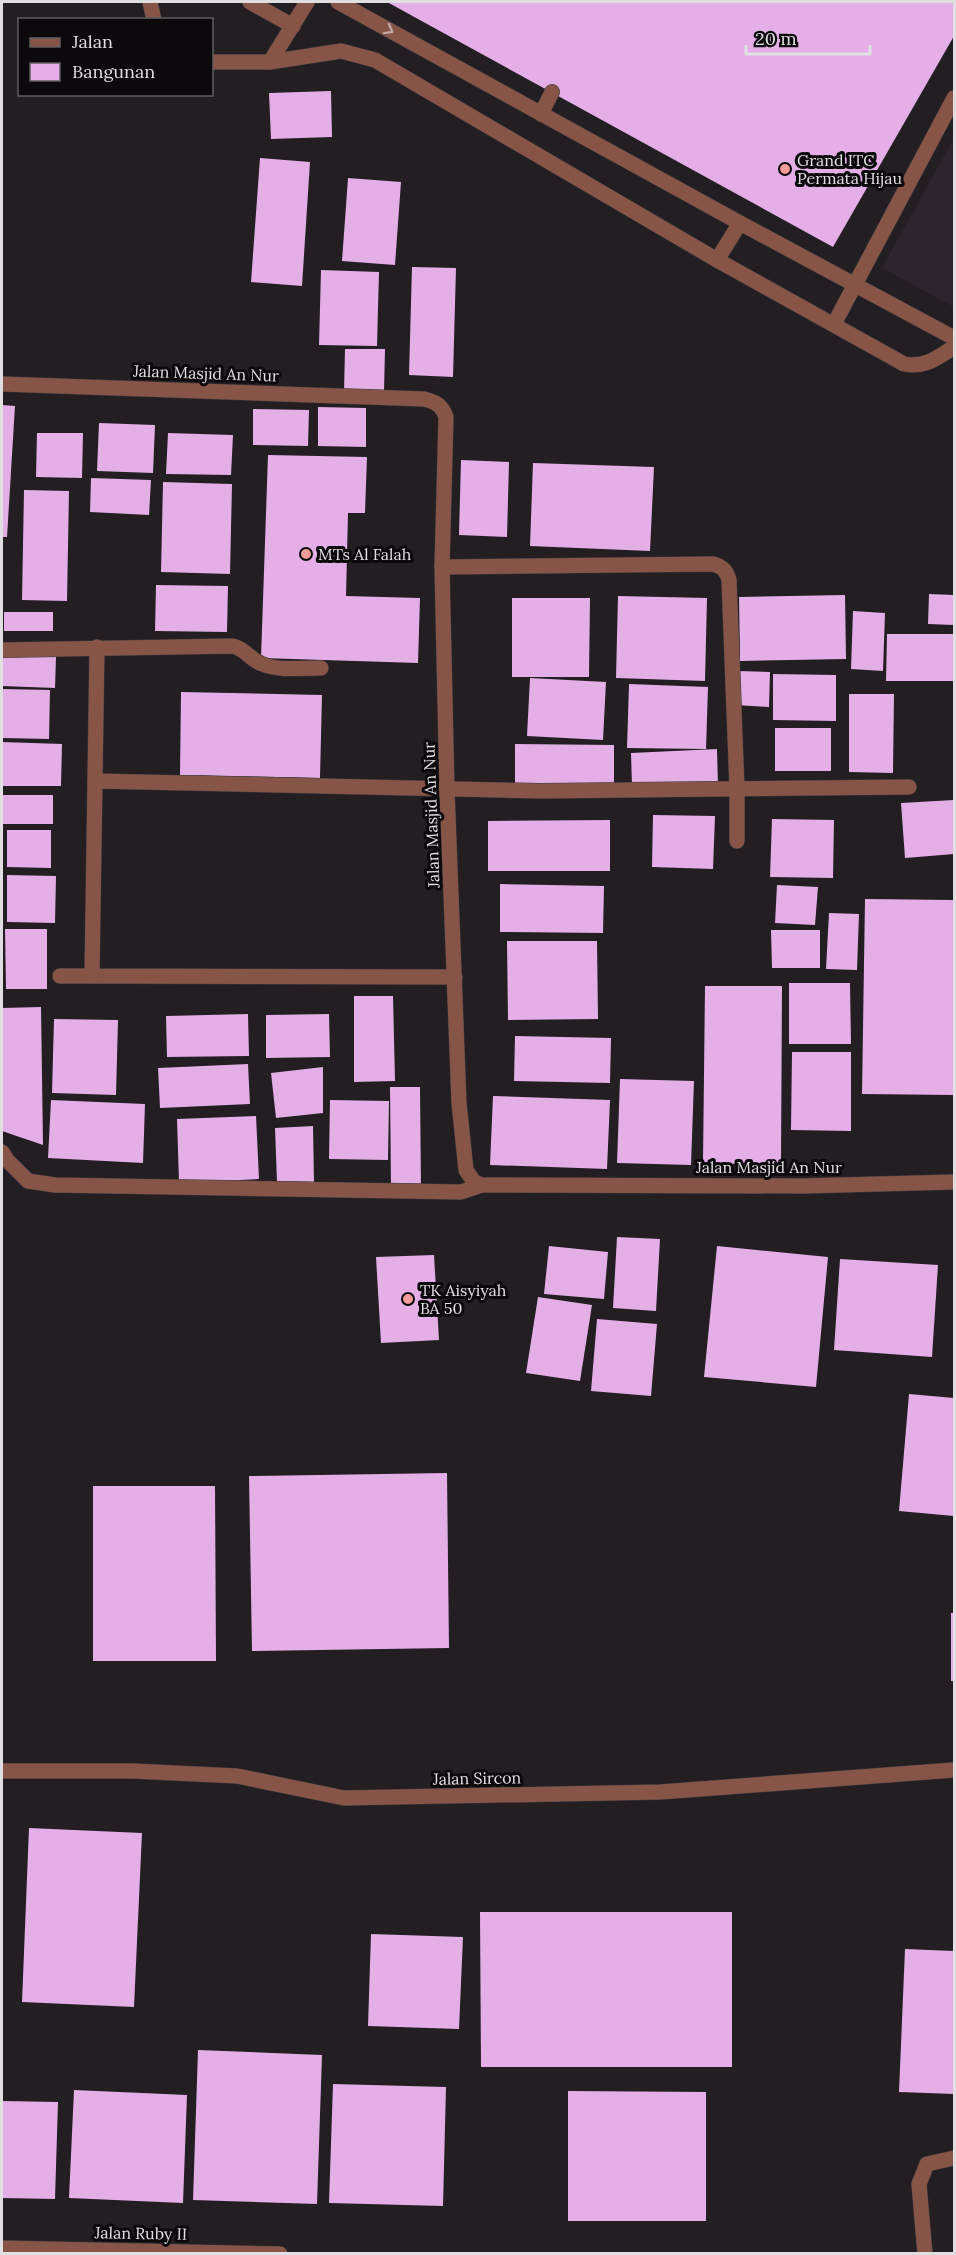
<svg xmlns="http://www.w3.org/2000/svg" width="956" height="2255" font-family="Lora,serif">
  <style>
    .built { fill: #2d252d }
    .building { fill: #e3afe6 }
    .lines { fill: none; stroke-linecap: round; stroke-linejoin: round }
    .service-casing { stroke: #3d393d; stroke-width: 16 }
    .minor-casing { stroke: #3d393d; stroke-width: 16 }
    .service { stroke: #865548; stroke-width: 15 }
    .minor { stroke: #865548; stroke-width: 15 }
    .oneway { stroke: #bca7a3 }
    .poi-dot { fill: #f59b98; stroke: #0b090b; stroke-width: 2 }
    .labels { text-anchor: middle; dominant-baseline: central; stroke-width: 6; stroke-linejoin: round; paint-order: stroke }
    .poi-label { font-size: 16px; fill: #e0dee0; stroke: #0b090b; text-anchor: start }
    .street-label { font-size: 16px; fill: #e0dee0; stroke: #0b090b }
  </style>
  <rect width="100%" height="100%" fill="#221e22"/>
  <polygon class="built" points="954,138 954,307 882,268"/>
  <g class="building">
    <polygon points="387,2 954,2 954,36 833,247"/>
    <polygon points="331,91 332,137 271,139 269,93"/>
    <polygon points="260,158 310,162 302,286 251,282"/>
    <polygon points="348,178 401,182 395,265 342,261"/>
    <polygon points="412,267 456,268 453,377 409,375"/>
    <polygon points="321,270 379,272 377,346 319,345"/>
    <polygon points="345,349 385,349 384,392 344,392"/>
    <polygon points="2,405 15,406 7,537 2,537"/>
    <polygon points="318,407 366,408 366,447 318,446"/>
    <polygon points="253,409 309,410 308,446 253,445"/>
    <polygon points="99,423 155,425 153,473 97,471"/>
    <polygon points="37,433 83,433 82,478 36,477"/>
    <polygon points="168,433 233,435 231,475 166,474"/>
    <polygon points="268,455 367,457 365,513 348,513 346,596 420,598 418,663 261,658"/>
    <polygon points="461,460 509,462 507,537 459,535"/>
    <polygon points="533,463 654,467 650,551 530,546"/>
    <polygon points="91,478 151,480 149,515 90,512"/>
    <polygon points="163,482 232,484 230,574 161,572"/>
    <polygon points="24,490 69,491 67,601 22,600"/>
    <polygon points="156,585 228,586 227,632 155,631"/>
    <polygon points="929,594 954,595 954,625 928,624"/>
    <polygon points="845,595 846,659 740,661 739,597"/>
    <polygon points="618,596 707,598 705,681 616,678"/>
    <polygon points="512,598 590,598 589,677 512,677"/>
    <polygon points="853,611 885,613 883,671 851,669"/>
    <rect x="4" y="612" width="49" height="19"/>
    <polygon points="887,634 954,634 954,681 886,681"/>
    <polygon points="2,654 56,656 55,688 2,686"/>
    <polygon points="737,671 770,672 769,707 735,705"/>
    <polygon points="773,674 836,675 836,721 773,720"/>
    <polygon points="530,678 606,682 603,740 527,736"/>
    <polygon points="629,684 708,687 706,749 627,748"/>
    <polygon points="2,689 50,690 49,739 2,738"/>
    <polygon points="181,692 322,695 320,778 180,775"/>
    <polygon points="849,694 894,694 893,773 849,772"/>
    <rect x="775" y="728" width="56" height="43"/>
    <polygon points="2,742 62,744 61,786 2,786"/>
    <polygon points="515,744 614,745 614,786 515,786"/>
    <polygon points="717,749 718,786 632,787 631,753"/>
    <rect x="2" y="795" width="51" height="29"/>
    <polygon points="954,800 954,854 905,858 901,803"/>
    <polygon points="653,815 715,816 713,869 652,867"/>
    <polygon points="772,819 834,820 833,878 770,877"/>
    <polygon points="610,820 610,871 488,871 488,821"/>
    <polygon points="7,830 51,830 51,868 7,867"/>
    <polygon points="7,875 56,876 55,923 7,922"/>
    <polygon points="500,884 604,886 603,933 500,932"/>
    <polygon points="777,885 818,887 815,925 775,923"/>
    <polygon points="865,899 954,900 954,1095 862,1094"/>
    <polygon points="829,913 859,914 857,970 826,969"/>
    <polygon points="5,929 47,929 47,989 6,989"/>
    <polygon points="771,930 820,930 820,968 772,968"/>
    <polygon points="507,941 597,941 598,1019 508,1020"/>
    <polygon points="789,983 850,983 851,1044 789,1044"/>
    <polygon points="705,986 782,986 781,1165 703,1163"/>
    <polygon points="354,996 393,996 395,1081 354,1082"/>
    <polygon points="41,1007 43,1145 2,1131 2,1008"/>
    <polygon points="248,1014 249,1056 167,1057 166,1016"/>
    <polygon points="329,1014 330,1057 266,1058 266,1015"/>
    <polygon points="54,1019 118,1020 116,1095 52,1093"/>
    <polygon points="515,1036 611,1038 610,1083 514,1081"/>
    <polygon points="792,1052 851,1052 851,1131 791,1130"/>
    <polygon points="248,1064 250,1104 160,1108 158,1068"/>
    <polygon points="323,1067 323,1113 276,1118 271,1073"/>
    <polygon points="620,1079 694,1081 691,1165 617,1163"/>
    <polygon points="390,1087 420,1087 421,1190 391,1189"/>
    <polygon points="493,1096 610,1100 607,1169 490,1165"/>
    <polygon points="51,1100 145,1104 143,1163 48,1158"/>
    <polygon points="330,1100 389,1101 388,1160 329,1159"/>
    <polygon points="256,1116 259,1179 179,1183 177,1119"/>
    <polygon points="313,1126 314,1182 277,1182 275,1128"/>
    <polygon points="617,1237 660,1239 656,1311 613,1308"/>
    <polygon points="549,1246 608,1252 604,1299 544,1294"/>
    <polygon points="717,1246 828,1257 816,1387 704,1377"/>
    <polygon points="434,1255 439,1340 381,1343 376,1257"/>
    <polygon points="840,1259 938,1265 932,1357 834,1350"/>
    <polygon points="538,1297 592,1305 580,1381 526,1373"/>
    <polygon points="597,1319 657,1324 651,1396 591,1391"/>
    <polygon points="909,1394 954,1398 954,1516 899,1511"/>
    <polygon points="447,1473 449,1648 252,1651 249,1476"/>
    <polygon points="93,1486 215,1486 216,1661 93,1661"/>
    <rect x="951" y="1613" width="3" height="68"/>
    <polygon points="29,1828 142,1833 134,2007 22,2002"/>
    <polygon points="480,1912 732,1912 732,2067 481,2067"/>
    <polygon points="371,1934 463,1937 459,2029 368,2026"/>
    <polygon points="905,1949 954,1951 954,2094 899,2092"/>
    <polygon points="198,2050 322,2055 317,2204 193,2200"/>
    <polygon points="333,2084 446,2087 443,2206 329,2203"/>
    <polygon points="74,2090 187,2095 183,2203 69,2198"/>
    <polygon points="568,2091 706,2092 706,2221 568,2221"/>
    <polygon points="2,2101 58,2102 55,2199 2,2198"/>
  </g>
  <g class="lines">
    <g class="service-casing">
      <g id="service">
        <polyline points="150,2 154,20"/>
        <polyline points="250,2 293,26"/>
        <polyline points="338,2 740,223 954,338"/>
        <path d="M212,62H270L341,51L375,60L717,260L904,364C925,368 937,358 954,347"/>
        <polyline points="270,62 307,2"/>
        <polyline points="541,114 552,92"/>
        <polyline points="717,260 740,223"/>
        <polyline points="834,324 954,98"/>
      </g>
    </g>
    <g class="minor-casing">
      <g id="minor">
        <path d="M2,384L424,399C436,402 442,405 446,417L442,567L447,790L459,1103L466,1170L474,1182L482,1185L803,1186L954,1182"/>
        <path d="M442,567L713,564C723,567 726,570 729,580L737,789V841"/>
        <polyline points="97,647 92,976 455,977"/>
        <path d="M2,650L233,646C246,649 250,660 262,664C278,671 303,668 321,668"/>
        <polyline points="95,781 541,791 909,787"/>
        <polyline points="60,976 92,976"/>
        <polyline points="2,1152 7,1160 28,1181 55,1185 461,1192 482,1185"/>
        <polyline points="2,1771 133,1771 237,1776 344,1798 660,1792 954,1770"/>
        <polyline points="2,2248 280,2254"/>
        <polyline points="925,2254 919,2184 927,2164 954,2158"/>
      </g>
    </g>
    <use href="#service" class="service"/>
    <use href="#minor" class="minor"/>
  </g>
  <defs><path id="oneway-chevron" d="M-2-3.5L2.5 0L-2 3.5" fill="none" stroke-width="1.6" stroke-linecap="round" stroke-linejoin="round" transform="scale(1.5)"/></defs>
  <use class="oneway" href="#oneway-chevron" transform="translate(389 30) rotate(29)"/>
  <g class="poi-dot">
    <circle cx="785" cy="169" r="6"/>
    <circle cx="306" cy="554" r="6"/>
    <circle cx="408" cy="1299" r="6"/>
  </g>
  <g class="labels">
    <g class="poi-label">
      <text x="797" y="160">Grand ITC<tspan x="797" dy="18">Permata Hijau</tspan></text>
      <text x="318" y="554">MTs Al Falah</text>
      <text x="420" y="1290">TK Aisyiyah<tspan x="420" dy="18">BA 50</tspan></text>
    </g>
    <g class="street-label">
      <text transform="translate(206 373) rotate(2)">Jalan Masjid An Nur</text>
      <text transform="translate(431 815) rotate(-92)">Jalan Masjid An Nur</text>
      <text x="769" y="1167">Jalan Masjid An Nur</text>
      <text transform="translate(477 1778) rotate(-1)">Jalan Sircon</text>
      <text transform="translate(141 2233) rotate(1)">Jalan Ruby II</text>
    </g>
  </g>
  <rect width="956" height="2255" fill="none" stroke="#e0dee0" stroke-width="6"/>
  <rect x="18" y="18" width="195" height="78" fill="#0b090b" stroke="#605e60" stroke-width="1.5"/>
  <rect x="30" y="38" width="30" height="9" fill="#865548" stroke="#605e60" stroke-width="1.5"/>
  <text x="72" y="48" font-size="18" fill="#e0dee0">Jalan</text>
  <rect x="30" y="63" width="30" height="18" fill="#e3afe6" stroke="#605e60" stroke-width="1.5"/>
  <text x="72" y="78" font-size="18" fill="#e0dee0">Bangunan</text>
  <path d="M746 45v9h124v-9" fill="none" stroke="#e0dee0" stroke-width="3"/>
  <text x="755" y="45" font-size="18" fill="#e0dee0" stroke="#0b090b" stroke-width="4.5" paint-order="stroke">20 m</text>
</svg>
